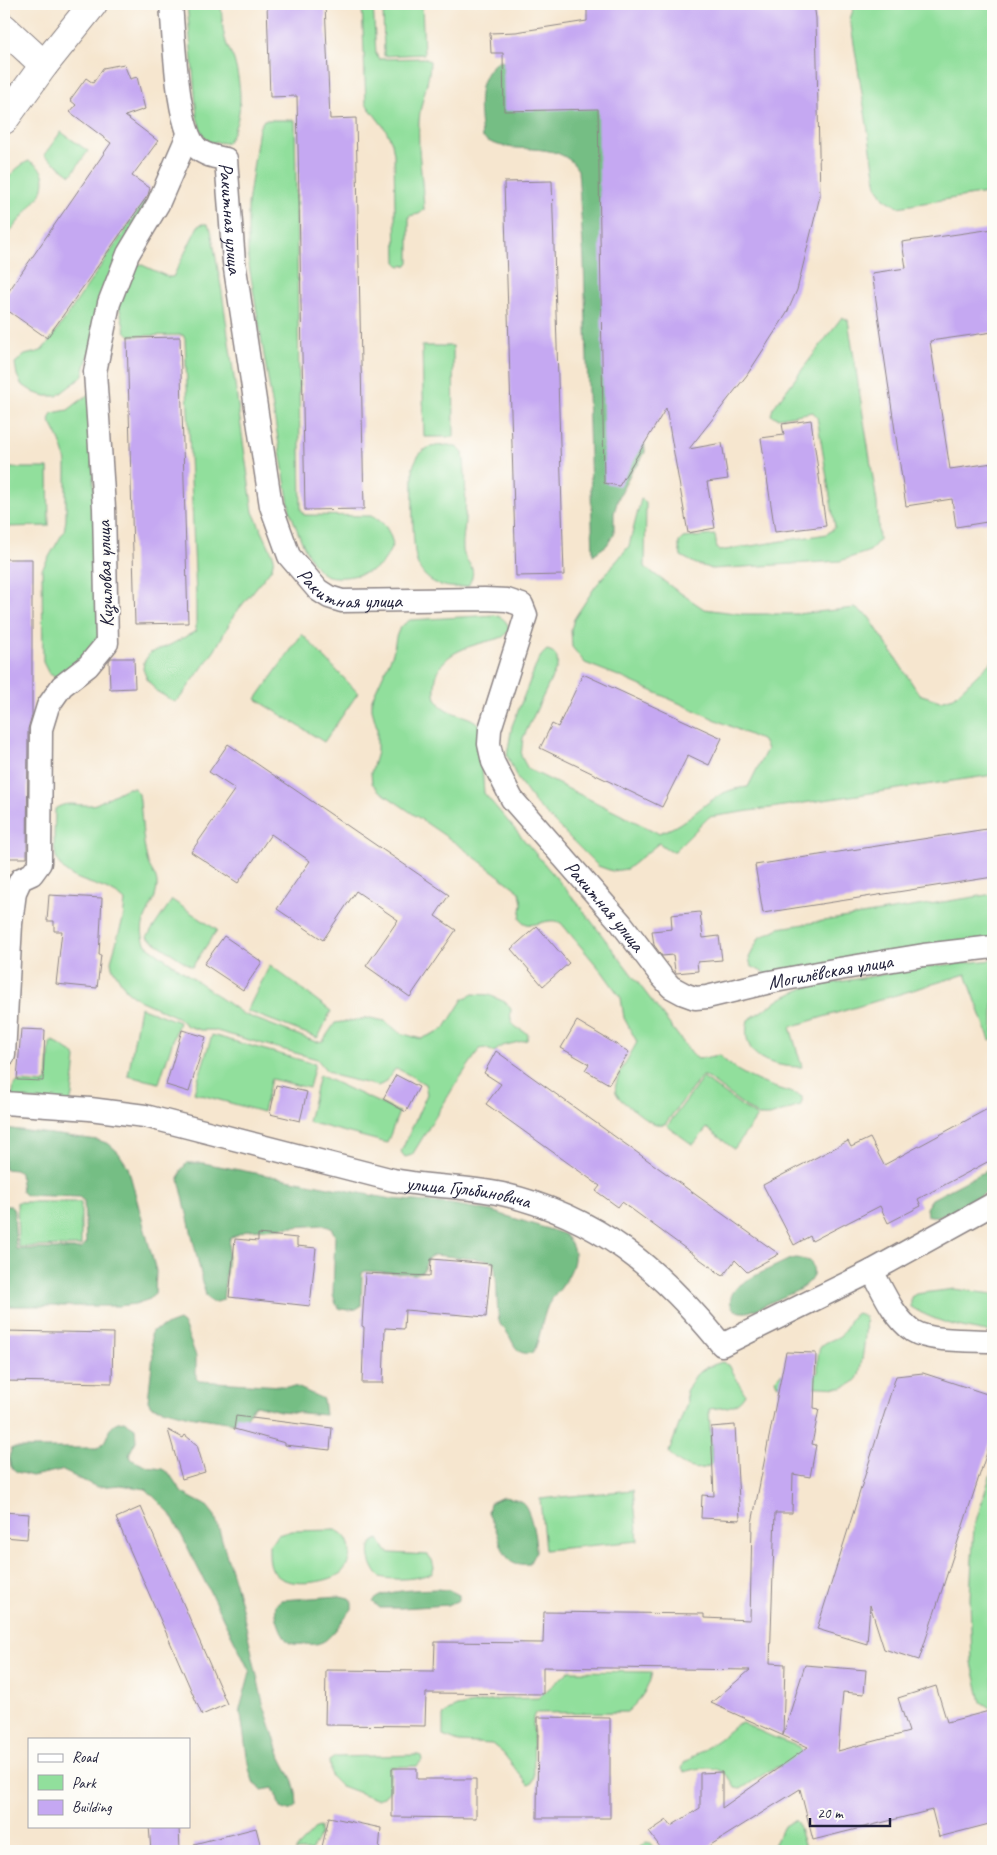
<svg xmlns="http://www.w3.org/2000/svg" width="997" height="1855" font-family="Caveat,sans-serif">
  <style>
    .green { fill: #91df9c; stroke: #5a806c }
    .forest { fill: #74be84; stroke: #4b7060 }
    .building { fill: #c5a8f2 }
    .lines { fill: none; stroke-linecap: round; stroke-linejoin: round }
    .street-casing { stroke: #8c8485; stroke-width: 25 }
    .secondary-casing { stroke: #8c8485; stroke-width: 30 }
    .street { stroke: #fff; stroke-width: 22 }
    .secondary { stroke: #fff; stroke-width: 28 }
    .labels { text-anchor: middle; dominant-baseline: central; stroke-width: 4; stroke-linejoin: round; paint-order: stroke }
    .street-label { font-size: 20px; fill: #22223b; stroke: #fdfcf7 }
  </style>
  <rect width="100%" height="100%" fill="#fdfcf7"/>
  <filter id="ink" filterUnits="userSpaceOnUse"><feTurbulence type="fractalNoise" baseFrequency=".02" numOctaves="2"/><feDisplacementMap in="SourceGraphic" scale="10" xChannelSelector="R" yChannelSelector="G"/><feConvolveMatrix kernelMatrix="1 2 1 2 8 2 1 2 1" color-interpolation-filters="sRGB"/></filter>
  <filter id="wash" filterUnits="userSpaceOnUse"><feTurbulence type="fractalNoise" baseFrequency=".0096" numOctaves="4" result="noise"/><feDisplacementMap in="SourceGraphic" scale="20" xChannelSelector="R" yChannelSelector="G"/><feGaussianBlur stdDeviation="1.12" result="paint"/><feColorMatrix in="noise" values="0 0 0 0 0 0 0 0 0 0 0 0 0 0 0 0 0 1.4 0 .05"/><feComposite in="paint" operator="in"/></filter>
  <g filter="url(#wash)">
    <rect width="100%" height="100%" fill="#f6e6cf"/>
    <g class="green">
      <path d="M187,4H221C222,16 222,30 226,42C228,49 232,54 234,60C242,88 244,118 227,143L209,142L202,134L197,117Z"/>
      <path d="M362,4H373L376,54L379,59L424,58L430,61C430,82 420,101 419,121C417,151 423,180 424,210L419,214L409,216V262L407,265L400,266L396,262L394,154L392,143L386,130L366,104Z"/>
      <polygon points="383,4 422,4 424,54 384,56"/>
      <polygon points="855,4 993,4 993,192 898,207 884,198 877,187 850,19"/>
      <path d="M264,120H295L301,509L304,515L371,516C385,522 389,530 393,544C389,552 385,562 378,567C366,575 334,582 322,573C308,563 296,527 290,511L248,259V204L259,128Z"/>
      <polygon points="61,132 88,151 71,175 44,155"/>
      <path d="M29,161C44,168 47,178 41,194L4,239C4,228 1,194 4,186C7,177 20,164 29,161Z"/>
      <polygon points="145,201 150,203 87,360 82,377 57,396 46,396 35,393 21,384 17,375 15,363 25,355 41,351 49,342"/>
      <polygon points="202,224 207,224 211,230 222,292 253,512 274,557 272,568 234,615 215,650 180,698 175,702 156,691 147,679 143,669 144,662 150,653 170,645 196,631 196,596 185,339 183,335 130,336 125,331 118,302 134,266 140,264 168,277 173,277 198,226"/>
      <polygon points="842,317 848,320 877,503 879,540 870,551 840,561 712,569 696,564 681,556 679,547 679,542 683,538 715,535 717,549 719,551 827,534 835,527 817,417 813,412 778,418 771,415 773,408"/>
      <polygon points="453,346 454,437 424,437 422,346"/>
      <path d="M90,393L99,639L91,651L57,677L49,674L43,662L42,569L64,531L66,520V465C65,449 57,434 49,420L52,413L68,410Z"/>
      <path d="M449,445L458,448L463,453C466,474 466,497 465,519C465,530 462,539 463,550C465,565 480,566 468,586C448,590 427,585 418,565C411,548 413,488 413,467C420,447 429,446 449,445Z"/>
      <polygon points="4,468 48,468 49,526 4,527"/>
      <path d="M641,499L646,502L645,567L673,588L704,609L742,614H797L855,608L869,617L919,694L940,701L954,697L993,660V775L709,817L675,851H670L659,843L627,869L612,871L598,866L536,804L517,778L507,755L512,726L537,663C540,657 542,654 547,650C557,652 558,659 557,667L523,738L521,756L528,769L658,833C680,828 696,810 715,798C725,791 736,788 748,787L767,749L763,741L621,677L585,663L572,647L571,630L574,619L595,587L629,546Z"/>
      <path d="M495,615C503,618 507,620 509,630L503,637C474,646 435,649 435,688C434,696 437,704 444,708C453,715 467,715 476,722C479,724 481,728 483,731L481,753L484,793L576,901L692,1054L698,1059L719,1055C742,1078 769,1086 799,1095L802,1097V1102L800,1106L770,1116H758L705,1076H702L665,1124C653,1126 647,1120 638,1113C631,1107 619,1101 616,1092C612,1081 632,1053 637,1042L624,1018L621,998L603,973L561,923C546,915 531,933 520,919L522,904L520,892L460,846L378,790L372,783L371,773L377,752V728L372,710V699L393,653L396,637L400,627L410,620Z"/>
      <polygon points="302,634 358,693 324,742 256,699"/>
      <path d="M127,788H134L139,794C142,814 142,840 147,859C149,870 158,875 157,887C155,910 134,921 146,945L243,1014L316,1042L323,1041L335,1023L370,1018L385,1021L400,1033L421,1039L444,1029L463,999L473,994L489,995L505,1002L511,1009C509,1026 515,1026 528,1034L527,1040L502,1046L494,1052L485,1048L480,1049L455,1085L412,1155L405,1157L401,1152L427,1094L425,1084L400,1070L395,1069L386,1082L378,1086L336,1076L326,1070L317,1059L213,1030H200L187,1026L177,1017L139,1000L126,990L112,967L111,961L123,919L125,901C103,879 60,886 55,852C53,838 55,823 55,809C69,799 80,808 96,804Z"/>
      <polygon points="993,894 993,939 768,975 751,966 749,958 759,938 779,928"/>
      <polygon points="172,900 217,930 192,967 147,937"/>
      <path d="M993,960V1039L990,1040L966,974L790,1027L802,1067C772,1067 739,1058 748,1020L782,998L804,988L925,967Z"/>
      <polygon points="270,965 331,1011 318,1038 247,1011"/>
      <polygon points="140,1007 179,1022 159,1083 128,1076"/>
      <polygon points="212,1035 315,1064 309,1088 271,1079 263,1112 194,1093"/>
      <polygon points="53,1041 74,1054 76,1058 72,1095 70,1103 12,1098 14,1085 18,1082 43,1084 47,1081 50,1043"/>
      <polygon points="319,1075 399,1112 387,1143 308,1122"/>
      <polygon points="703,1078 757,1117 734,1149 707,1128 693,1145 667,1126"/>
      <polygon points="17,1202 81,1202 81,1246 18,1247"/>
      <path d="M954,1289L993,1294V1333C964,1328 937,1323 911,1307V1297L916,1294Z"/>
      <path d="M857,1313L865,1317C867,1327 862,1367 858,1377C855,1383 847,1386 842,1388L777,1385L775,1379L780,1374H816L818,1372C818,1365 817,1354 820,1348C824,1341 835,1340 841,1335C848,1328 848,1318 857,1313Z"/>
      <path d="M722,1362L729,1365L745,1394C736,1409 725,1407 709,1409L712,1464C699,1475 677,1465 669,1452L687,1403L686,1391L696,1375L707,1367Z"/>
      <polygon points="993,1467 993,1707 990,1708 981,1702 972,1663 970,1598 972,1559 974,1527"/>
      <polygon points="633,1490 638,1541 545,1550 540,1499"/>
      <path d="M335,1530C353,1536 354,1559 342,1572C330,1583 292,1587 279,1577C268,1569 269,1557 269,1545L278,1535L291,1531Z"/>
      <path d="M379,1539L386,1551L391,1553L428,1555L432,1560L434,1568L432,1573C418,1579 395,1581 380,1577C371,1569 362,1543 379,1539Z"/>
      <path d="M569,1671L652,1672C649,1689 640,1700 627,1712L535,1713L533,1718L534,1777L531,1784L528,1785L503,1753L492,1744L459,1742L443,1736V1716L448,1711L457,1707L501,1699L538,1698Z"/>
      <path d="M742,1723L773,1737L800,1747L802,1751L798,1759L772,1769L741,1789L735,1788C726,1765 706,1765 684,1772L682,1769L684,1763L719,1739L735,1726Z"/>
      <polygon points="418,1755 421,1756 422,1760 417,1766 390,1767 390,1789 384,1797 376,1799 339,1785 331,1777 329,1761 335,1757"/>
      <polygon points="794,1820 797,1822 806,1851 771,1851 784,1826"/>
      <polygon points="320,1827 320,1835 311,1851 295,1851 316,1828"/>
      <polygon points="646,1842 650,1843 656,1851 639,1851 640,1847"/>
      <polygon points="918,1845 920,1845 920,1849 918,1851 883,1851"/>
    </g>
    <g class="forest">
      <path d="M590,4H633L627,23L628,101L645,452L638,465L632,470L618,499L614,513V534L607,545L593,555L584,261L578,170C558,136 509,159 482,137C480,117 475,89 488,71C490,67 496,63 499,60L504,61L590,27L589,6Z"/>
      <polygon points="4,1128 98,1140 109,1144 118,1152 128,1167 156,1271 155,1293 150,1299 135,1304 118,1306 4,1306 4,1206 11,1206 14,1211 16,1249 81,1249 86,1243 84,1201 79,1197 25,1195 22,1192 20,1173 16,1170 4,1169"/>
      <path d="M187,1163H203L391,1199L450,1204L491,1211L564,1234C579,1251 576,1264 564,1283C560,1291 552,1297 548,1305C541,1321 541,1337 533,1353C514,1356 515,1343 506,1331C503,1327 500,1326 499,1321C496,1302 498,1282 494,1262L487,1260L434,1255L428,1258L423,1271L415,1274L365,1271L362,1273L361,1306L356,1309L349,1310L340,1309L336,1304L333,1294L335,1235L331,1228L323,1225L248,1230L230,1238L223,1300L217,1302H211L206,1296L179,1179L181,1170Z"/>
      <path d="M993,1167V1188C977,1198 946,1222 927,1215L926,1208L932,1199Z"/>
      <path d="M796,1258L810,1261C824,1284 791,1293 776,1300C767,1304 757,1310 747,1312C727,1314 726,1295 740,1285C754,1275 772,1268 788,1260Z"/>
      <path d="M179,1321L184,1325L196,1356V1378L199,1381L297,1387L323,1399L325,1415L280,1411L256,1405C248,1409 251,1419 240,1424L189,1416L151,1406L148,1401L153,1355L151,1336L152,1331Z"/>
      <path d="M124,1421L135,1428L136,1441L129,1454L132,1460L148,1467L162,1469L169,1473L182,1493L207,1506L215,1516L241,1604L263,1703L281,1758L293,1781L296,1792L297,1806C291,1812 288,1811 281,1808L273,1788L262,1790L254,1784L249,1769L240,1709L250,1672L171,1514L146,1489L121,1485L97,1487L61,1470L32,1476L17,1472L11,1467L9,1457L12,1448H97C113,1439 103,1423 124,1421Z"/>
      <path d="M503,1497C509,1498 516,1498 522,1502C531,1509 536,1540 536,1551L529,1564C503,1567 503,1547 495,1527C493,1523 490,1518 488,1513L490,1503Z"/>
      <path d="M436,1589L449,1590L459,1595V1600L448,1605L401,1608H380L373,1602C381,1589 421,1590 436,1589Z"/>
      <path d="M340,1596L349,1598L352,1602V1609C343,1618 337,1631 327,1639C321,1644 313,1645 306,1644C301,1644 294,1645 290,1643C283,1640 273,1613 276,1605C277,1603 279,1602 281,1600Z"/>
    </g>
    <g id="blocks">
      <g class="building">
        <polygon points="267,4 325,4 330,119 356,118 364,509 305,510 297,96 270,97"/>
        <polygon points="596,4 814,4 816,18 820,196 797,290 787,313 747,375 689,449 722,443 728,479 707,482 715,528 688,533 666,408 619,486 604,483 598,109 504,111 503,53 491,53 490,33 516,32 587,21 587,7"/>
        <polygon points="124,64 130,79 137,77 145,109 125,116 158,141 132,176 150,188 148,195 47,338 4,308 4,298 111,143 70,112 76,105 70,100 86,78 93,83 103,68"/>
        <polygon points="552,181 564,575 516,576 504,182"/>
        <polygon points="993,229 993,332 930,341 950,469 993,463 993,521 956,527 952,499 906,506 872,273 906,268 902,242"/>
        <polygon points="180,337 188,623 135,624 127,338"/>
        <polygon points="811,420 826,526 775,532 761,438 784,435 782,424"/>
        <polygon points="4,559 32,559 32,715 28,729 27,858 4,858"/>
        <polygon points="111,658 134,658 135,688 110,689 109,661"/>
        <polygon points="583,674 722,738 709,765 688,755 662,807 540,748 552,724 558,727"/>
        <polygon points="228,744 449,895 435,916 456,930 410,997 366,966 398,920 356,891 323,940 277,909 310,861 271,834 238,883 191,852 235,789 209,772"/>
        <polygon points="993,828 993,877 763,913 755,865"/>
        <polygon points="49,895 102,898 99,955 101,955 97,988 56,984 62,931 54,931 54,921 47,921"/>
        <polygon points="700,912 703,938 719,936 722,960 697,962 698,971 676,973 675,971 673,955 662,956 654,945 652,931 672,929 671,915"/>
        <polygon points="537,926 569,963 543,986 511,949"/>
        <polygon points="224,936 262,962 243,990 204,964"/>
        <polygon points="577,1021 629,1052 609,1084 585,1070 589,1064 561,1048"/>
        <polygon points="21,1029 45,1030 43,1081 17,1080"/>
        <polygon points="182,1030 206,1037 189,1092 166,1085"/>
        <polygon points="496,1051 710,1205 779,1254 747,1272 735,1260 723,1276 622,1202 618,1207 596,1191 600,1186 486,1104 501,1084 484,1073"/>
        <polygon points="396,1075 419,1087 406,1112 383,1099"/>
        <polygon points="276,1085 307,1092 300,1121 270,1114"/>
        <polygon points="993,1106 993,1159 918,1199 921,1206 888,1223 880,1206 812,1241 810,1236 794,1245 763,1185 848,1141 851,1147 870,1138 884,1165"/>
        <polygon points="258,1234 297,1238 297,1246 316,1248 310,1306 229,1297 235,1239 258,1241"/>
        <polygon points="431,1259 491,1264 486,1317 405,1310 404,1329 385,1328 383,1383 362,1383 364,1327 362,1326 365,1273 430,1276"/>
        <polygon points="4,1331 113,1333 112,1383 4,1381"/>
        <polygon points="786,1352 816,1353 814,1408 819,1409 812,1444 816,1445 810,1477 793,1474 792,1513 775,1513 770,1663 785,1664 783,1735 805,1665 866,1670 864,1694 843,1692 838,1751 909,1732 898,1698 936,1686 947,1722 993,1710 993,1823 939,1837 932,1810 813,1840 800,1789 701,1851 663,1851 649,1832 667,1820 671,1826 700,1808 700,1773 722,1772 722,1808 808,1747 711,1703 750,1670 543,1667 543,1694 426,1693 425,1726 325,1725 326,1670 434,1671 435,1642 543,1643 544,1612 704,1614 704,1618 750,1620 752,1523"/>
        <polygon points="923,1373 993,1396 993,1434 919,1660 884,1649 870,1605 867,1644 817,1629 896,1376"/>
        <polygon points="236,1416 332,1428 330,1450 285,1445 285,1443 234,1429"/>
        <polygon points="735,1425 740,1520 701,1518 702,1495 714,1496 711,1427"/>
        <polygon points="168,1430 183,1438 185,1435 197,1445 205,1472 182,1479"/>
        <polygon points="141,1507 227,1704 202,1715 116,1518"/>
        <polygon points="4,1512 29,1514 27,1539 4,1537"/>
        <polygon points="538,1717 610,1718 610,1818 537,1818"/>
        <polygon points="392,1768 417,1768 417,1779 476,1779 476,1818 392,1817"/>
        <polygon points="329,1817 381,1828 379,1851 321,1851"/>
        <polygon points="149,1826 179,1826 180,1851 151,1851"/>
        <polygon points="256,1828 262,1851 195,1851 194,1844"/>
      </g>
    </g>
  </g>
  <g filter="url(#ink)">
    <use href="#blocks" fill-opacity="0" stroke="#8c8485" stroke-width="1"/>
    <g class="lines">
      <g class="street-casing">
        <g id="street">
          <path id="s1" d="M171,4C174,35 176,130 198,149C206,156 216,157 226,159L234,262L271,506L289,556L318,590L329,597L342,601L484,599L507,600L522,605L526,615L490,729L489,744L493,762L512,799L621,923L662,977L671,987L684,994L695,998L707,997L770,982L839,969L924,955L993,947"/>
          <polyline points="4,1055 11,924 15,892 21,879 32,874 40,863 41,729 48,706 62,686 88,666 107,643 104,508 95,372 109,303 128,254 158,204 188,135"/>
          <path id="s2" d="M4,1103L90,1109L145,1116L393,1180C429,1187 466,1186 502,1194C598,1216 661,1270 722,1345L872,1271L993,1204"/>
          <path d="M872,1271C883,1291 894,1318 913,1331C930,1342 973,1340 993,1341"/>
        </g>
      </g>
      <g class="secondary-casing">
        <g id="secondary">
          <polyline points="4,28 44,65"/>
          <polyline points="4,120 44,65 93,4"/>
        </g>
      </g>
      <use href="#street" class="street"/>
      <use href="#secondary" class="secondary"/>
    </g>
  </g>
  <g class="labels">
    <g class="street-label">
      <text stroke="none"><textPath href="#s1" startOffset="239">Ракитная улица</textPath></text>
      <text transform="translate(105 574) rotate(-92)">Кизиловая улица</text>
      <text stroke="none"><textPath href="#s1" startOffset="658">Ракитная улица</textPath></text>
      <text stroke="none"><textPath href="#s1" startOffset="1182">Ракитная улица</textPath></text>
      <text stroke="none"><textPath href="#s1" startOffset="1451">Могилёвская улица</textPath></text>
      <text stroke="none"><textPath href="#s2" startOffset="474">улица Гульбиновича</textPath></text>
    </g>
  </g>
  <rect width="997" height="1855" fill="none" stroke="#fdfcf7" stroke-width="20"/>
  <rect x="28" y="1738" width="162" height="90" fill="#fdfcf7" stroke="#a5a5ac"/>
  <rect x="38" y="1754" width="25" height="8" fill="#ffffff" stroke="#a5a5ac"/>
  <text x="72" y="1762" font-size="15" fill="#22223b">Road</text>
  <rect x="38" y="1775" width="25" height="15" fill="#91df9c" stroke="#a5a5ac"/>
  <text x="72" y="1788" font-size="15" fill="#22223b">Park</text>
  <rect x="38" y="1800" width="25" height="15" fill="#c5a8f2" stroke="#a5a5ac"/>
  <text x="72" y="1812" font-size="15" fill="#22223b">Building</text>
  <path d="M810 1818v8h80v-8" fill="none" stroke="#22223b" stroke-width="2.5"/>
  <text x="817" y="1818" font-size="15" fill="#22223b" stroke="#fdfcf7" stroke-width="4" paint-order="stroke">20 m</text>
</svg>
